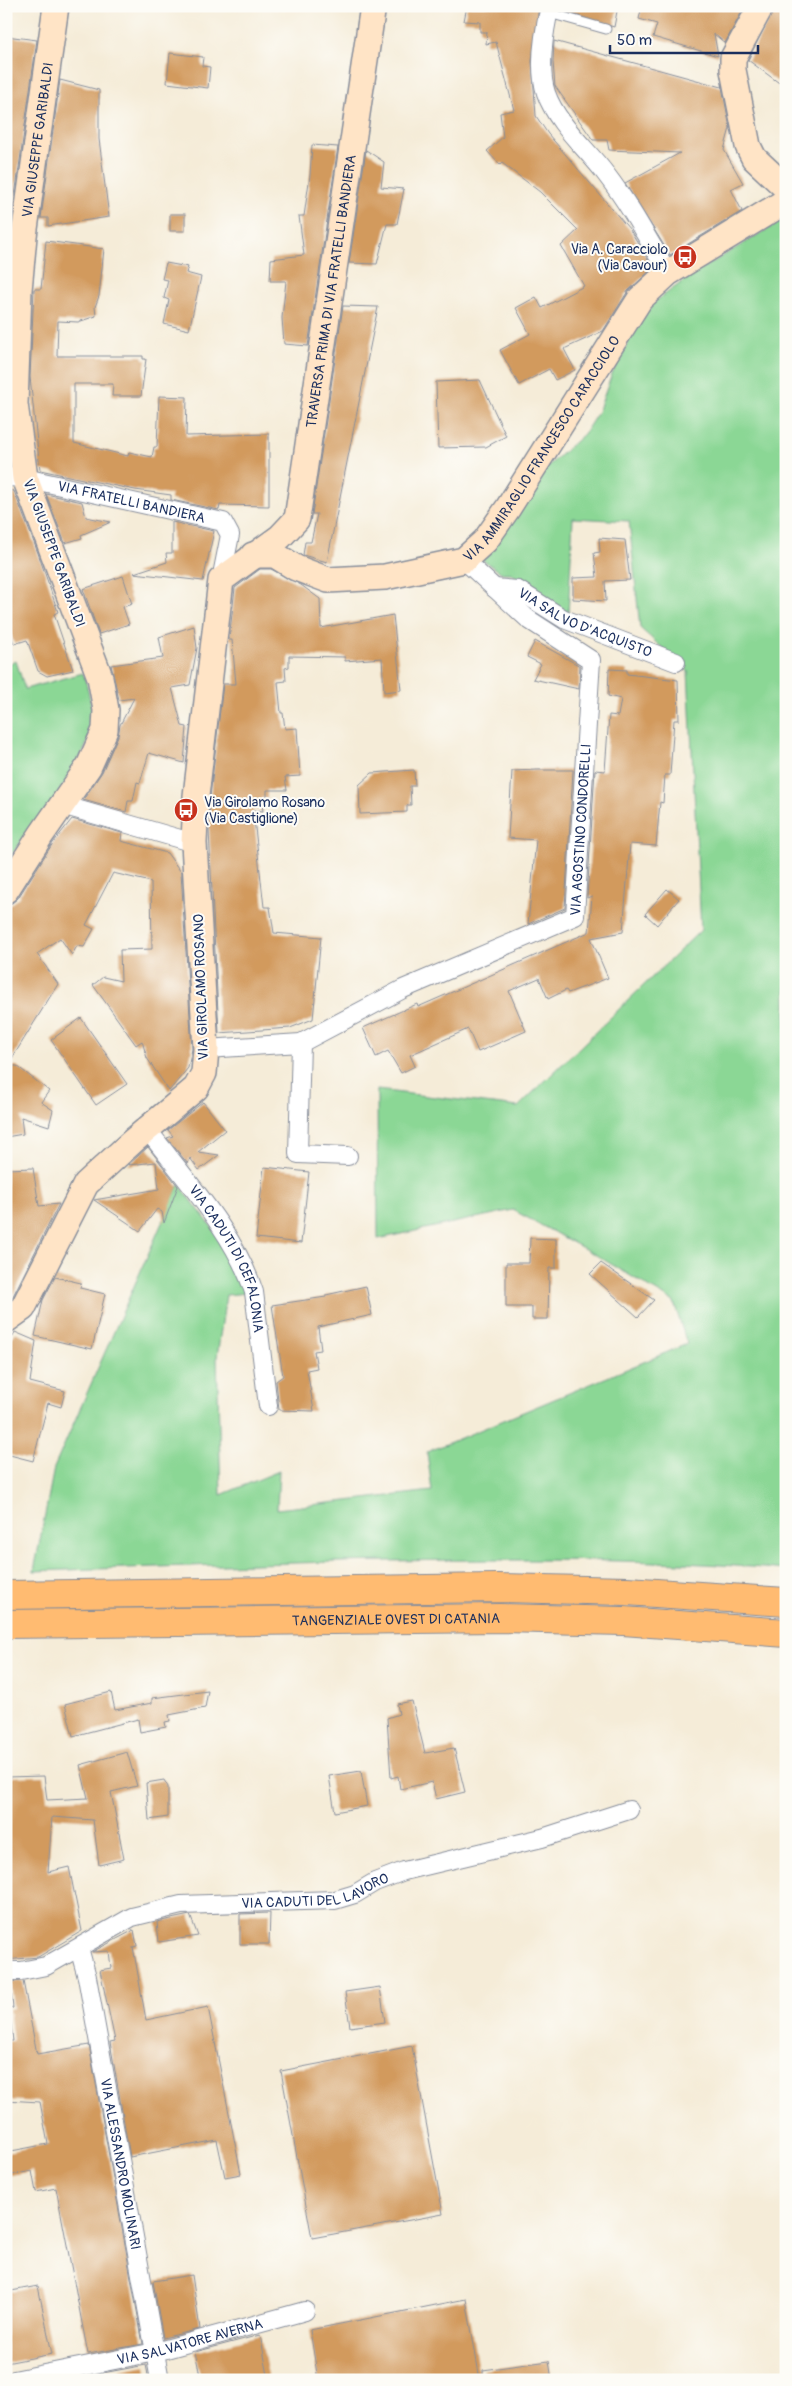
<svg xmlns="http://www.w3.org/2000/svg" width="792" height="2386" font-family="Pangolin,sans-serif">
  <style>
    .green { fill: #8bd795; stroke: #53837a }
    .building { fill: #d29a5d }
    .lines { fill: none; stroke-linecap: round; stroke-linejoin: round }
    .lane-casing { stroke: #888e9b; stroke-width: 11 }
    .street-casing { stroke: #888e9b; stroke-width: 20 }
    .secondary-casing { stroke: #888e9b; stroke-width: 28 }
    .highway-casing { stroke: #888e9b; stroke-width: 30 }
    .lane { stroke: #fff; stroke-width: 9 }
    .street { stroke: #fff; stroke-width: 18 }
    .secondary { stroke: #ffe4c6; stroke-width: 25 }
    .highway { stroke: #ffbb71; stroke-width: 28 }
    .labels { text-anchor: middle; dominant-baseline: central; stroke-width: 4; stroke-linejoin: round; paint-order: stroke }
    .street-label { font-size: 14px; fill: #1b2f5e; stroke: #fdfcf7 }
    .poi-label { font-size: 14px; fill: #1b2f5e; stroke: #fdfcf7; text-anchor: end }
  </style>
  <rect width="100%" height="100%" fill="#fdfcf7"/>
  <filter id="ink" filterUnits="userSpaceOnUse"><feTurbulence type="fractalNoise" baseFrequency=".02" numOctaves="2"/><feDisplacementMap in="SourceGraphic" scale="10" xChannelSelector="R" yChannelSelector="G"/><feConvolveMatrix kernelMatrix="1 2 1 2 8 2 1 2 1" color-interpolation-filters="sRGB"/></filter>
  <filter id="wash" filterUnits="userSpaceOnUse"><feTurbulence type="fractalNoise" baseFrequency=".0096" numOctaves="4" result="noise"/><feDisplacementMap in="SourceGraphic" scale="20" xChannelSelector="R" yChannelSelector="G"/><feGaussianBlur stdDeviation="1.12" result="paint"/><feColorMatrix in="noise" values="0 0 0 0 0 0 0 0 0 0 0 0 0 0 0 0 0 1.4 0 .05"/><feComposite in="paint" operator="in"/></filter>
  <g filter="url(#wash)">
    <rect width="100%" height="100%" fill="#f5ecd8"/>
    <g class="green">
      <path d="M786,218V1570C692,1561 597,1560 502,1560C346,1560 190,1566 34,1571L54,1468L179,1184L221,1239L245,1285L247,1293L226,1295L217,1357L221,1495L279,1471L277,1509L432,1491L427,1452L687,1344L674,1302L596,1255L513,1210L378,1239L377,1090L518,1107L701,930L688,671L640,628L629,521L573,518L568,615L511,573H502L481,559L548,466L584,434L598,412L612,374L633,332L653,303L696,272Z"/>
      <path d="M16,661L25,689L83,673C88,689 93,707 92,725C88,763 32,826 9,858L6,857V664Z"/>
    </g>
    <g id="blocks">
      <g class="building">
        <polygon points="467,6 539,6 532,61 536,116 548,134 630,230 653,268 628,291 603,331 564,349 575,370 555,380 549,369 519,385 500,350 530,334 516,308 536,297 542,308 584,286 561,246 578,230 540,192 502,163 500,165 487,151 503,137 500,113 514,110 496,42 486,44 487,32 480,32 480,22 464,21"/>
        <polygon points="560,6 618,6 614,27 560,10"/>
        <polygon points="642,6 745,6 725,43 714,34 718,56 653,37 657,24 639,19"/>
        <polygon points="775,6 786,6 786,88 748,60"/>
        <polygon points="6,36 37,40 12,217 6,217"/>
        <polygon points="554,41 722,87 730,128 724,150 743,183 731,189 742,211 670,255 625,183 680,153 609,150 607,140 593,140 555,86 553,62"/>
        <polygon points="170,53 203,57 202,66 210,67 208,88 167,83"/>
        <polygon points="60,80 99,90 99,139 109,217 48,226 48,218 41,218"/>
        <polygon points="312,145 338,147 308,346 284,344 282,318 286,281 270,281 271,259 304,255 299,216 304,216 310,175"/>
        <polygon points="366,150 384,162 381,187 404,189 397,224 387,224 377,264 349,263"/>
        <rect x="170" y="214" width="15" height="17"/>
        <polygon points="46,241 104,249 99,296 95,307 96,316 78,322 58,321 57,356 143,356 143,359 146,359 141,396 112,396 113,384 74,384 74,443 128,456 129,452 152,457 154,447 157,447 159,396 187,397 186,436 269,434 269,506 220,505 219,510 171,500 171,495 135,490 40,470 30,377 34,289 41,289"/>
        <polygon points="166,263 188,267 186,273 201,277 189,330 164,324 169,300 164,298 168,280 162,279"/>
        <polygon points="343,306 378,307 327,562 303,555 305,542 311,542 317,514 312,514"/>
        <polygon points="480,380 506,436 486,447 438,448 436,382"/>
        <polygon points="6,490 14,491 38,553 58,612 54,614 73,670 47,676 38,671 27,640 14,644 6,618"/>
        <polygon points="46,494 82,502 86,517 111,522 81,535 82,538 65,543"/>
        <polygon points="172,522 214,531 203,581 134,573 167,562 166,553 172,553"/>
        <polygon points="599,538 625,540 630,580 605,581 606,601 573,599 573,578 597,577 594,553 600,552"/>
        <polygon points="260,569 271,569 301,585 320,599 321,628 393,615 401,690 384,692 382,658 345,661 345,657 289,656 289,667 285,668 286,681 278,682 281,713 283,713 285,729 297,728 300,776 285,777 287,790 267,790 267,798 261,798 263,811 253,810 264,907 270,907 274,933 321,937 313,1019 290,1028 219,1033 209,830 210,797 223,684 236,684 232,640 229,640 235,588"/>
        <polygon points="123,576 132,604 123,607 129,624 99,634 83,589"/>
        <polygon points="194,626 197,648 190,685 172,688 182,726 187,727 184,763 149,753 140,783 137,782 133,801 128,801 126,812 83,800 102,772 118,736 120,725 134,698 119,700 111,665 163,658 159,637"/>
        <polygon points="535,641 580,666 579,689 533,679 541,664 527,657"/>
        <polygon points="609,669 627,670 627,674 678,680 679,720 674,720 670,775 665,775 663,803 660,802 656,846 630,844 623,932 591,938 608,978 568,993 566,990 548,999 539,978 509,991 526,1031 478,1052 468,1029 410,1055 415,1066 401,1073 388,1051 376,1057 363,1028 417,1004 418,1007 589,932 592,896 587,898 595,770 605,771 609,715 618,716 621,699 608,696"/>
        <polygon points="414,770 415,786 410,786 411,805 407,805 407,812 360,814 359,785 372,773"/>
        <polygon points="537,770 573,770 565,908 528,924 536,840 508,838 512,771"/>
        <polygon points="72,819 122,833 121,841 167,853 181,872 192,1049 188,1068 169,1091 147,1058 142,1041 136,1045 93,985 103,977 121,981 120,950 152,949 151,882 113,873 86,925 94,929 84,947 77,946 72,955 60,938 37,954 58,984 6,1068 6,908 18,898 53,843"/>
        <polygon points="667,889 679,899 657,925 645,914"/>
        <polygon points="81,1018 127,1084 96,1105 51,1040"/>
        <polygon points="12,1066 17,1066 49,1091 41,1102 53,1110 49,1126 21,1117 23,1134 6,1137 6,1070"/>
        <polygon points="203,1102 225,1130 198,1152 219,1155 199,1170 190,1158 188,1164 167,1138 173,1136 168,1130"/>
        <polygon points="148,1147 178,1186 164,1223 162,1212 157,1209 140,1231 94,1200 159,1189 156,1162 128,1165"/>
        <polygon points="264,1167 309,1172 301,1243 256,1238"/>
        <polygon points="33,1168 39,1206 59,1204 12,1298 6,1302 6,1169"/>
        <polygon points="530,1238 556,1239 556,1268 549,1268 548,1319 532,1319 532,1307 506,1307 506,1263 529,1263"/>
        <polygon points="601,1263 654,1300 638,1317 590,1274"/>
        <polygon points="55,1277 81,1283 80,1288 105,1294 92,1349 35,1336 43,1300"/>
        <polygon points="366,1286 372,1315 318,1327 321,1350 314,1351 317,1368 307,1370 314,1411 279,1410 276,1381 283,1376 272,1305 326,1297 326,1295"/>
        <polygon points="15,1332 36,1341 30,1382 65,1391 61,1407 48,1403 33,1461 6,1454 6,1348"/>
        <polygon points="208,1691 205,1708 169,1715 170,1721 165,1722 166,1727 140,1732 138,1719 73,1736 65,1704 111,1692 115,1710 152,1703 152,1698"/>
        <polygon points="412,1701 425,1753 454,1748 465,1792 436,1799 432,1782 400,1789 398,1776 391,1778 387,1718 399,1714 397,1704"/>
        <polygon points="127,1752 137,1786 111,1792 124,1859 99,1865 93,1820 52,1817 48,1872 69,1867 82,1931 38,1957 6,1960 6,1777 44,1776 47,1800 88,1798 80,1765"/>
        <polygon points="361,1771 367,1806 335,1812 329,1776"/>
        <polygon points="164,1780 168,1787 168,1817 149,1820 146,1783"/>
        <polygon points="270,1913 269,1944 240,1944 240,1914"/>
        <polygon points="190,1915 198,1936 159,1942 157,1922"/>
        <polygon points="134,1930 137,1946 133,1947 146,2020 208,2007 241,2174 225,2177 217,2140 130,2157 110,2042 115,2041 100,1970 111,1968 109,1951 92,1952"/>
        <polygon points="23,1981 37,2054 89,2045 143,2344 88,2354 56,2188 36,2192 32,2171 6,2176 6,2152 48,2144 40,2102 6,2100 6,2041 13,2041 9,2009 13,2008 10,1982"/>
        <polygon points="380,1987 385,2022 350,2027 345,1992"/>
        <polygon points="412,2046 443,2214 312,2238 281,2071"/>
        <polygon points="192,2275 200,2329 163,2338 153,2281"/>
        <polygon points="38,2286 52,2354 6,2363 6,2292"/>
        <polygon points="466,2299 480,2380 318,2380 310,2330"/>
        <polygon points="260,2335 269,2380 201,2380 195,2352"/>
        <polygon points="549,2361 552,2380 483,2380 483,2370"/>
        <polygon points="146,2365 149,2380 93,2380 92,2375"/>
      </g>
    </g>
  </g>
  <g filter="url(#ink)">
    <use href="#blocks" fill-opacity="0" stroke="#888e9b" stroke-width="1"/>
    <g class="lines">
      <g class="lane-casing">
        <polyline id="lane" points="549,13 606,29"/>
      </g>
      <g class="street-casing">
        <g id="street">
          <path d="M550,6C544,31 538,69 546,93C557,124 585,147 605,173C629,204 648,239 668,273"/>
          <path id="s1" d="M6,477L25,478L223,522L230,535L221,580"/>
          <path id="s2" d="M494,588L518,590L564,619L676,662"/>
          <polyline points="62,805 194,843"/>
          <polyline points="301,1043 298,1154 348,1156"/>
          <path id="s3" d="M206,1049L301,1043L403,989L575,916L591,660L528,619L464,560"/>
          <path id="s4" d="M147,1129C184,1178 235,1233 254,1292L268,1406"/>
          <path id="s5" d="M79,1948L87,1977L160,2380"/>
          <path id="s6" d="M6,1971H21L46,1966L132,1917L181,1905L335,1900L355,1894L375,1882L404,1871L542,1838L629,1810"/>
          <path id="s7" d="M14,2380L155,2352L305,2311"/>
        </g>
      </g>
      <g class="secondary-casing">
        <g id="secondary">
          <polyline points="761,6 733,58 733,70 748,146 754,158 786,188"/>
          <path id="s8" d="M253,555H275L296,568L328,580L385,577L464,560L485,541L508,508L640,299L668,273L786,201"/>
          <path id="s9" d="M6,890L41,835L89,766L105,730L106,710L100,677L25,478L15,404L19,290L24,236L56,6"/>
          <path id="s10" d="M6,1320L23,1308L86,1184L133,1141L196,1088L204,1073L206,1049L194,843L196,796L221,580L280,537L297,519L373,6"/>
        </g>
      </g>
      <g class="highway-casing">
        <g id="highway">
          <polyline points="6,1595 498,1588 627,1591 786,1602"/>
          <path id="s11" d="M6,1624L500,1618L623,1621L786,1633"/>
        </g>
      </g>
      <use href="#lane" class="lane"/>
      <use href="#street" class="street"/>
      <use href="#secondary" class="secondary"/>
      <use href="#highway" class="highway"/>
    </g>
  </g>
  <defs>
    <g id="bus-disc" transform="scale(1.25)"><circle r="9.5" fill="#c8321e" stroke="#fdfcf7"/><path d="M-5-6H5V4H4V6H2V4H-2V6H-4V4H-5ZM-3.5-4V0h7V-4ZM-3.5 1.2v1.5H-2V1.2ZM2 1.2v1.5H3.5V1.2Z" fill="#fff"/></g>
  </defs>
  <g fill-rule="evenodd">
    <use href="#bus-disc" x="685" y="257"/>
    <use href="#bus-disc" x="186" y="810"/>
  </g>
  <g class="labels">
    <g class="street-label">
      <text stroke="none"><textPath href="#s9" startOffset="795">VIA GIUSEPPE GARIBALDI</textPath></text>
      <text stroke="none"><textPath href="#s10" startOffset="1146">TRAVERSA PRIMA DI VIA FRATELLI BANDIERA</textPath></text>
      <text stroke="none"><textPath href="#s8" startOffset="355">VIA AMMIRAGLIO FRANCESCO CARACCIOLO</textPath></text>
      <text stroke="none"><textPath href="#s1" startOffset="128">VIA FRATELLI BANDIERA</textPath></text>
      <text transform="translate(54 553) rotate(70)">VIA GIUSEPPE GARIBALDI</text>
      <text stroke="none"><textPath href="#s2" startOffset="99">VIA SALVO D'ACQUISTO</textPath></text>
      <text stroke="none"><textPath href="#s3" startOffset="484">VIA AGOSTINO CONDORELLI</textPath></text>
      <text transform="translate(201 987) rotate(-92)">VIA GIROLAMO ROSANO</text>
      <text stroke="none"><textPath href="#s4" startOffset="155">VIA CADUTI DI CEFALONIA</textPath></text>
      <text stroke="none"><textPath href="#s11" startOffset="390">TANGENZIALE OVEST DI CATANIA</textPath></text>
      <text stroke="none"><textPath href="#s6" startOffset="326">VIA CADUTI DEL LAVORO</textPath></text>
      <text stroke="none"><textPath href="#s5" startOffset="220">VIA ALESSANDRO MOLINARI</textPath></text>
      <text stroke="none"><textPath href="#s7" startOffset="180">VIA SALVATORE AVERNA</textPath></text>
    </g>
    <g class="poi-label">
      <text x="668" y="249">Via A. Caracciolo<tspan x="668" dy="16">(Via Cavour)</tspan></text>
      <text x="204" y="802" text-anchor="start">Via Girolamo Rosano<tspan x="204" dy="16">(Via Castiglione)</tspan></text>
    </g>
  </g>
  <rect width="792" height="2386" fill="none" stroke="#fdfcf7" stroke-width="25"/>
  <path d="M610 45v8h148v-8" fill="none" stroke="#1b2f5e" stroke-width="2.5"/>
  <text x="617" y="45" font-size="15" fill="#1b2f5e" stroke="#fdfcf7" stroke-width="4" paint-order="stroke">50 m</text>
</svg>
